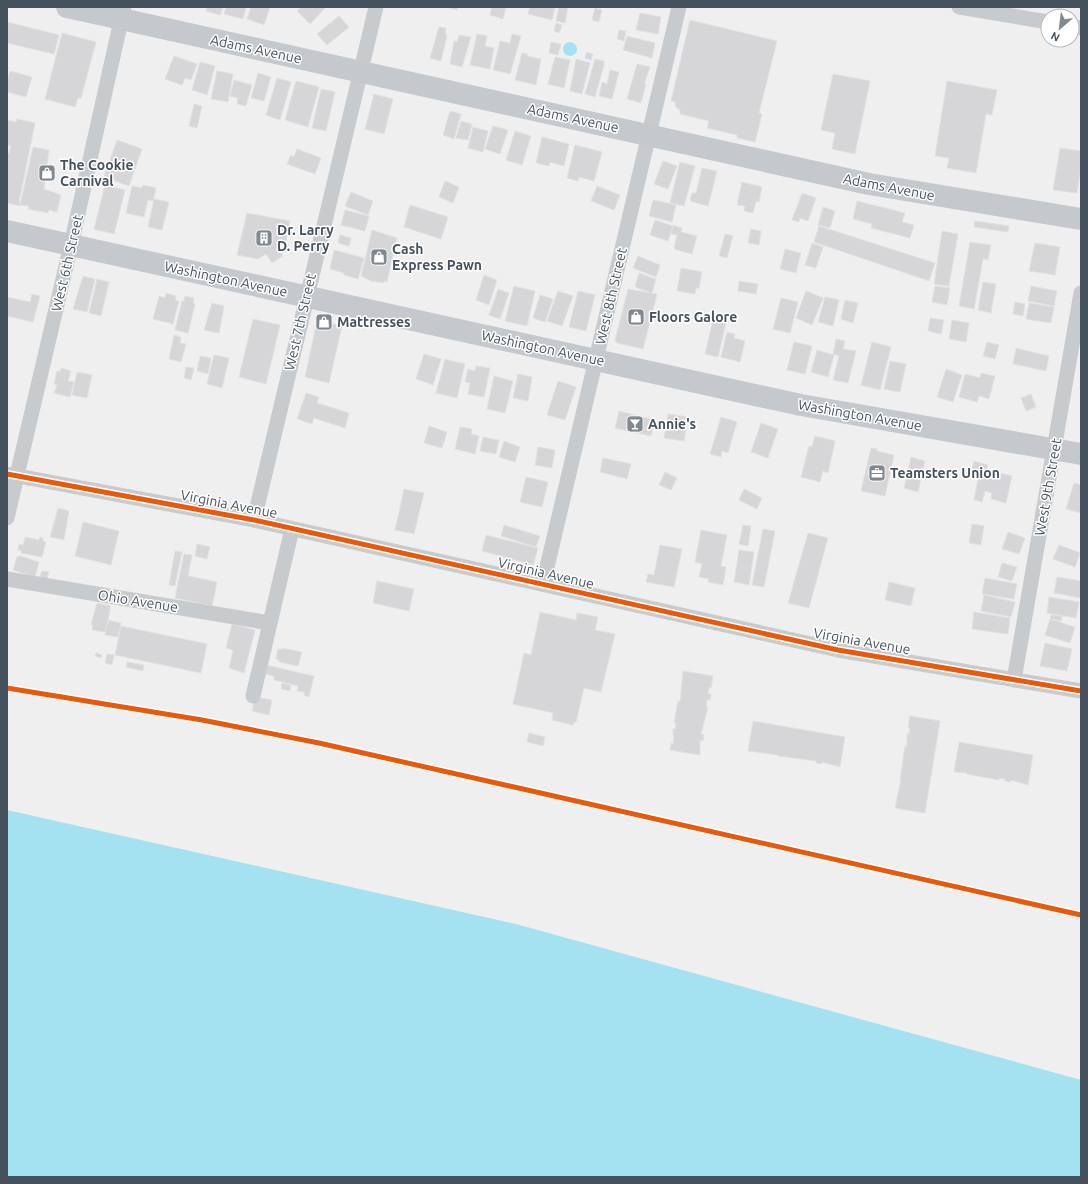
<svg xmlns="http://www.w3.org/2000/svg" width="1088" height="1184" font-family="Ubuntu,sans-serif">
  <style>
    .water { fill: #a4e2f1 }
    .building { fill: #d6d6d8; stroke: #e1e1e2 }
    .lines { fill: none; stroke-linecap: round; stroke-linejoin: round }
    .minor { stroke: #c8cbce; stroke-width: 15 }
    .primary { stroke: #c5c9cd; stroke-width: 22 }
    .cycleway-casing { stroke: #fff; stroke-width: 8 }
    .cycleway { stroke: #e8590c; stroke-width: 5 }
    .labels { text-anchor: middle; dominant-baseline: central; stroke-width: 3; stroke-linejoin: round; paint-order: stroke }
    .street-label { font-size: 14px; fill: #45525d; stroke: #fff }
    .poi-label { font-size: 14px; font-weight: bold; fill: #45525d; stroke: #fff; text-anchor: start }
  </style>
  <rect width="100%" height="100%" fill="#f0efef"/>
  <g class="water">
    <circle cx="570" cy="49" r="7"/>
    <polygon points="7,810 516,924 1081,1080 1081,1177 7,1177"/>
  </g>
  <g class="building">
    <polygon points="207,7 223,7 220,15 206,11"/>
    <polygon points="226,7 246,7 243,19 224,14"/>
    <polygon points="251,7 270,7 264,25 247,19"/>
    <polygon points="301,7 326,7 310,24 297,11"/>
    <polygon points="446,7 458,7 457,10"/>
    <polygon points="492,7 506,7 503,19 490,15"/>
    <polygon points="530,7 555,7 552,20 528,14"/>
    <polygon points="559,7 568,7 565,23 556,21"/>
    <polygon points="595,8 602,10 599,22 592,20"/>
    <polygon points="640,13 661,17 658,34 636,30"/>
    <polygon points="339,16 349,27 327,45 317,34"/>
    <polygon points="690,20 777,41 759,113 762,114 755,142 737,138 737,135 707,128 709,121 680,114 680,110 676,107 675,102 671,101"/>
    <polygon points="7,22 59,35 54,54 7,43"/>
    <polygon points="556,23 562,25 559,33 554,31"/>
    <polygon points="439,27 446,28 445,34 447,35 441,61 430,58"/>
    <polygon points="619,30 626,31 624,41 617,39"/>
    <polygon points="62,33 96,42 81,98 78,98 75,107 45,99"/>
    <polygon points="477,34 487,36 485,46 494,48 490,69 470,65"/>
    <polygon points="512,34 521,36 510,74 493,70 500,41 510,43"/>
    <polygon points="459,35 471,37 462,67 450,64 454,41 457,42"/>
    <polygon points="627,36 655,43 652,58 623,50"/>
    <polygon points="551,42 561,44 558,55 549,53"/>
    <polygon points="587,52 593,54 591,60 585,58"/>
    <polygon points="522,53 528,54 527,56 541,59 536,85 515,80"/>
    <polygon points="174,56 197,64 191,80 185,78 182,85 165,79"/>
    <polygon points="555,57 570,60 564,88 548,84"/>
    <polygon points="576,59 590,63 582,94 570,91"/>
    <polygon points="595,59 604,61 604,65 595,97 585,94"/>
    <polygon points="200,62 215,66 207,95 192,90"/>
    <polygon points="637,64 650,67 644,84 646,84 641,103 627,99"/>
    <polygon points="610,70 619,72 612,99 599,96 602,82 607,84"/>
    <polygon points="10,71 32,77 26,97 7,92 7,82"/>
    <polygon points="217,71 233,74 228,102 211,99"/>
    <polygon points="258,73 271,77 264,101 251,98"/>
    <polygon points="833,74 870,81 855,154 832,149 835,133 821,130"/>
    <polygon points="277,78 291,82 280,120 266,115"/>
    <polygon points="234,80 252,85 246,106 237,104 238,98 230,96"/>
    <polygon points="296,81 319,87 308,127 285,120"/>
    <polygon points="947,81 997,90 992,115 986,114 976,173 947,168 949,158 935,156"/>
    <polygon points="321,89 335,92 326,131 312,128"/>
    <polygon points="374,94 393,99 384,134 365,129"/>
    <polygon points="194,104 202,106 197,128 189,126"/>
    <polygon points="450,111 461,114 454,139 443,135"/>
    <polygon points="17,119 35,123 19,202 21,202 20,206 7,203 7,153 9,153 11,146 7,145 7,120 16,122"/>
    <polygon points="461,121 472,124 468,140 456,138"/>
    <polygon points="493,126 508,130 500,154 485,149"/>
    <polygon points="473,127 488,131 483,152 468,148"/>
    <polygon points="515,131 531,136 522,165 506,160"/>
    <polygon points="542,137 569,144 564,166 550,162 549,166 536,163"/>
    <polygon points="117,140 142,149 129,186 104,177"/>
    <polygon points="575,145 602,152 594,181 579,177 578,181 567,178"/>
    <polygon points="33,147 49,150 44,189 61,195 57,212 49,210 48,213 28,209 29,206 20,205"/>
    <polygon points="1060,148 1081,151 1081,168 1077,193 1053,190"/>
    <polygon points="297,149 321,158 315,174 287,164 291,155 294,157"/>
    <polygon points="663,161 677,166 668,189 654,184"/>
    <polygon points="680,162 695,166 684,206 670,203"/>
    <polygon points="702,168 717,171 708,206 690,201 692,193 696,193"/>
    <polygon points="445,181 459,187 453,203 439,197"/>
    <polygon points="742,182 762,187 759,202 756,201 753,213 744,211 745,206 737,205"/>
    <polygon points="105,185 125,190 114,234 94,229"/>
    <polygon points="143,185 156,188 153,201 148,200 144,217 126,213 132,186 142,188"/>
    <polygon points="597,186 620,195 614,210 591,201"/>
    <polygon points="351,192 373,201 368,215 345,206"/>
    <polygon points="802,193 816,198 808,221 800,218 799,222 792,220"/>
    <polygon points="154,199 169,202 162,230 148,227"/>
    <polygon points="653,200 676,205 672,222 649,216"/>
    <polygon points="857,201 905,213 902,222 914,225 910,238 871,228 872,224 853,219"/>
    <polygon points="410,205 448,217 441,239 404,227"/>
    <polygon points="823,207 835,211 830,228 818,225"/>
    <polygon points="345,210 369,216 365,231 341,225"/>
    <polygon points="247,213 290,221 286,241 277,247 283,256 272,263 266,254 258,259 237,255"/>
    <polygon points="655,220 673,226 668,241 650,235"/>
    <polygon points="975,221 1009,226 1008,232 974,227"/>
    <polygon points="673,225 682,228 681,232 697,236 692,254 674,249 677,235 671,234"/>
    <polygon points="819,226 935,263 929,281 814,242"/>
    <polygon points="751,229 761,231 759,245 748,243"/>
    <polygon points="372,230 397,238 387,282 384,281 384,283 371,281 361,276"/>
    <polygon points="942,231 958,234 949,286 934,284"/>
    <polygon points="725,234 733,236 727,258 719,256"/>
    <polygon points="340,235 351,238 349,246 338,243"/>
    <polygon points="970,242 991,245 988,260 983,259 974,309 959,306"/>
    <polygon points="812,243 823,247 816,268 805,265"/>
    <polygon points="1035,243 1060,247 1055,275 1029,271"/>
    <polygon points="785,249 801,253 796,273 780,269"/>
    <polygon points="334,250 364,258 358,279 344,275 344,273 330,269"/>
    <polygon points="638,256 660,265 656,277 633,268"/>
    <polygon points="681,268 702,272 699,288 696,288 695,294 677,291"/>
    <polygon points="639,273 656,279 652,293 635,287"/>
    <polygon points="484,275 497,280 489,305 476,300"/>
    <polygon points="83,276 95,279 87,312 73,309"/>
    <polygon points="97,279 109,282 101,316 89,313"/>
    <polygon points="739,281 758,284 756,294 738,291"/>
    <polygon points="983,282 996,284 991,313 978,310"/>
    <polygon points="514,286 535,291 527,326 505,321"/>
    <polygon points="935,286 950,288 947,305 932,302"/>
    <polygon points="1031,286 1057,291 1054,306 1028,301"/>
    <polygon points="498,289 509,293 500,319 489,315"/>
    <polygon points="628,289 657,294 643,349 617,343 615,340"/>
    <polygon points="558,291 573,296 562,326 547,321"/>
    <polygon points="578,291 595,295 586,331 569,327"/>
    <polygon points="806,291 823,298 812,325 796,318"/>
    <polygon points="166,293 176,296 175,300 179,301 173,324 153,319 159,296 165,298"/>
    <polygon points="32,294 40,296 33,322 7,316 7,297 30,302"/>
    <polygon points="540,295 553,299 545,322 533,318"/>
    <polygon points="185,296 194,298 193,303 195,304 188,333 175,330 182,301 184,301"/>
    <polygon points="825,297 839,300 833,326 818,322"/>
    <polygon points="781,298 798,302 790,333 773,329"/>
    <polygon points="845,300 858,303 853,323 841,319"/>
    <polygon points="1015,302 1025,304 1023,316 1013,314"/>
    <polygon points="212,303 224,306 219,333 204,330"/>
    <polygon points="1029,303 1054,307 1051,323 1026,319"/>
    <polygon points="930,318 944,320 941,334 928,331"/>
    <polygon points="253,319 280,325 266,384 239,377"/>
    <polygon points="713,320 726,323 718,357 705,354"/>
    <polygon points="952,320 969,323 966,342 949,339"/>
    <polygon points="317,321 342,326 329,383 305,377"/>
    <polygon points="727,332 735,334 734,338 745,341 740,362 721,357"/>
    <polygon points="174,335 181,337 180,343 186,344 181,362 169,359"/>
    <polygon points="836,339 845,341 843,349 856,351 848,383 833,380 839,356 833,354"/>
    <polygon points="794,342 812,346 805,374 787,370"/>
    <polygon points="872,342 891,347 880,390 861,385"/>
    <polygon points="987,342 999,345 995,359 983,356"/>
    <polygon points="1016,348 1049,356 1046,371 1013,364"/>
    <polygon points="817,350 834,355 828,377 811,372"/>
    <polygon points="424,354 441,359 433,385 416,379"/>
    <polygon points="214,355 229,358 222,388 207,384"/>
    <polygon points="200,356 211,358 208,374 197,371"/>
    <polygon points="445,359 465,364 457,398 436,393"/>
    <polygon points="890,361 906,364 900,392 884,389"/>
    <polygon points="476,366 490,368 484,397 468,394 470,383 465,382 468,369 475,371"/>
    <polygon points="186,367 194,368 191,380 184,378"/>
    <polygon points="61,368 71,371 68,381 74,382 70,397 54,393 57,385 54,384 57,371 60,372"/>
    <polygon points="946,369 962,375 953,402 937,397"/>
    <polygon points="77,372 92,375 87,398 72,395"/>
    <polygon points="981,373 995,376 989,399 979,396 977,402 959,397 965,374 980,378"/>
    <polygon points="518,374 532,377 528,401 513,398"/>
    <polygon points="494,376 513,381 505,413 487,409"/>
    <polygon points="558,381 576,387 565,420 547,415"/>
    <polygon points="306,393 319,397 317,403 349,413 345,428 314,418 312,424 297,419"/>
    <polygon points="1031,394 1036,407 1026,411 1021,398"/>
    <polygon points="619,411 655,420 651,436 615,428"/>
    <polygon points="668,414 688,417 684,441 664,438"/>
    <polygon points="721,417 737,422 728,453 722,451 721,457 710,454"/>
    <polygon points="761,423 778,429 768,458 751,452"/>
    <polygon points="429,426 447,432 442,448 424,443"/>
    <polygon points="460,427 472,429 471,434 479,436 475,454 455,449"/>
    <polygon points="815,436 835,441 828,473 823,471 820,482 801,477 809,446 812,447"/>
    <polygon points="483,437 499,440 496,454 480,451"/>
    <polygon points="504,441 520,447 515,462 499,457"/>
    <polygon points="538,447 555,450 552,468 535,465"/>
    <polygon points="871,448 877,449 877,451 894,455 885,496 861,491"/>
    <polygon points="911,457 925,461 918,492 904,488"/>
    <polygon points="603,458 631,464 627,479 600,472"/>
    <polygon points="974,461 988,465 987,470 1012,476 1006,503 991,499 992,493 985,491 982,502 974,500 978,479 970,477"/>
    <polygon points="665,472 677,478 671,490 659,485"/>
    <polygon points="526,477 548,482 542,507 520,502"/>
    <polygon points="1074,483 1081,485 1081,513 1066,509"/>
    <polygon points="404,489 424,493 414,534 395,530"/>
    <polygon points="744,489 762,498 757,509 739,500"/>
    <polygon points="58,508 69,511 64,540 50,537"/>
    <polygon points="83,522 119,531 111,565 75,556"/>
    <polygon points="972,524 984,526 981,545 969,543"/>
    <polygon points="504,525 540,536 536,547 501,536"/>
    <polygon points="743,525 751,526 748,546 739,544"/>
    <polygon points="763,529 775,531 764,587 752,585"/>
    <polygon points="701,530 727,535 721,566 726,567 723,585 708,582 709,579 699,577 702,564 695,562"/>
    <polygon points="1008,532 1025,538 1019,554 1002,549"/>
    <polygon points="808,533 828,538 809,608 788,603"/>
    <polygon points="486,535 538,548 533,565 482,551"/>
    <polygon points="25,537 39,540 40,537 43,538 43,541 46,542 42,557 21,553 21,551 18,550 19,544 23,545"/>
    <polygon points="197,544 210,547 207,559 195,556"/>
    <polygon points="660,545 682,549 674,587 646,582 648,574 654,575"/>
    <polygon points="1059,545 1080,553 1075,567 1053,559"/>
    <polygon points="739,550 754,552 749,585 734,582"/>
    <polygon points="175,551 182,552 175,586 169,585"/>
    <polygon points="184,554 192,555 188,576 217,582 212,606 175,598"/>
    <polygon points="20,556 39,562 35,577 13,570 17,557"/>
    <polygon points="1002,563 1017,567 1012,581 998,577"/>
    <polygon points="42,571 49,572 47,579 40,577"/>
    <polygon points="1057,577 1081,581 1080,598 1054,593"/>
    <polygon points="985,578 1017,584 1014,599 982,594"/>
    <polygon points="377,581 414,589 409,611 373,603"/>
    <polygon points="889,582 915,588 911,606 885,600"/>
    <polygon points="984,595 1015,602 1011,617 981,611"/>
    <polygon points="1049,597 1079,602 1076,618 1047,613"/>
    <polygon points="97,603 110,606 110,611 105,632 92,630 93,625 91,625"/>
    <polygon points="540,612 576,620 577,613 598,617 595,630 615,634 601,692 584,688 576,722 574,722 573,725 552,720 553,713 513,704 524,653 531,655"/>
    <polygon points="974,612 1010,618 1008,634 972,629"/>
    <polygon points="1051,615 1062,616 1061,621 1050,619"/>
    <polygon points="1050,619 1075,627 1070,643 1045,635"/>
    <polygon points="108,620 121,623 118,637 105,635"/>
    <polygon points="232,624 255,630 244,673 229,668 233,650 226,648"/>
    <polygon points="121,626 207,644 201,673 115,655"/>
    <polygon points="1045,643 1072,649 1067,671 1040,666"/>
    <polygon points="282,648 302,652 298,666 279,662 279,660 276,659 278,649 281,650"/>
    <polygon points="96,653 102,655 101,658 95,656"/>
    <polygon points="107,654 114,655 112,665 105,663"/>
    <polygon points="127,662 144,665 143,671 126,667"/>
    <polygon points="266,665 314,676 309,697 304,695 305,692 297,691 298,686 274,680 274,676 264,674"/>
    <polygon points="683,671 713,676 711,688 709,687 708,694 711,694 710,700 707,700 706,707 708,707 701,734 704,735 703,741 700,740 700,755 670,750 671,743 673,744 674,736 673,735 673,729 675,730 676,723 674,723 678,701 680,702"/>
    <polygon points="282,683 291,685 290,691 281,689"/>
    <polygon points="255,697 272,700 269,715 252,711"/>
    <polygon points="910,716 940,721 925,813 895,808 901,779 900,779 905,746 907,747 907,734 909,734 910,728 908,728"/>
    <polygon points="753,721 845,737 840,767 822,762 822,764 816,763 816,761 778,756 778,755 748,751"/>
    <polygon points="529,733 545,737 543,746 527,742"/>
    <polygon points="959,742 1033,755 1028,785 1011,780 1011,782 1005,781 1005,779 999,778 999,780 966,774 967,773 954,772"/>
  </g>
  <g class="lines">
    <g class="minor">
      <polyline points="959,7 1048,22"/>
      <polyline points="1072,26 1081,28"/>
      <polyline points="7,474 254,520 838,650 1081,691"/>
      <polyline points="7,518 71,245 124,7"/>
      <polyline points="254,520 376,7"/>
      <polyline points="7,579 270,623"/>
      <polyline points="543,584 679,7"/>
      <polyline points="1014,680 1081,293"/>
      <polyline points="253,696 292,529"/>
    </g>
    <g class="primary">
      <polyline points="67,7 869,184 1081,219"/>
      <polyline points="7,231 801,405 1081,454"/>
    </g>
    <g class="cycleway-casing">
      <g id="cycleway">
        <polyline points="7,474 254,520 838,650 1081,691"/>
        <polyline points="7,688 202,720 319,743 1081,915"/>
      </g>
    </g>
    <use href="#cycleway" class="cycleway"/>
  </g>
  <defs>
    <g id="shop-square" transform="scale(0.9)"><rect x="-9" y="-9" width="18" height="18" rx="4" fill="#818990" stroke="#fff"/><path d="M-5-2.5h2.3a2.7 3.5 0 0 1 5.4 0H5L5.5 6h-11ZM-1.5-2.5h3a1.5 2.3 0 0 0-3 0Z" fill="#fff"/></g>
    <g id="building-square" transform="scale(0.9)"><rect x="-9" y="-9" width="18" height="18" rx="4" fill="#818990" stroke="#fff"/><path d="M-4-6H4V6H1V3H-1V6H-4ZM-2.5-4.3h1.7v1.8h-1.7ZM.8-4.3h1.7v1.8H.8ZM-2.5-1h1.7V.8h-1.7ZM.8-1h1.7V.8H.8Z" fill="#fff"/></g>
    <g id="bar-square" transform="scale(0.9)"><rect x="-9" y="-9" width="18" height="18" rx="4" fill="#818990" stroke="#fff"/><path d="M-6-5H6L.8 .8V4.5H3.5V6h-7V4.5H-.8V.8Z" fill="#fff"/></g>
    <g id="office-square" transform="scale(0.9)"><rect x="-9" y="-9" width="18" height="18" rx="4" fill="#818990" stroke="#fff"/><path d="M-6-3h4V-5.5h4V-3h4V5H-6ZM-1-4.5V-3h2v-1.5ZM-6 0V1H6V0Z" fill="#fff"/></g>
  </defs>
  <g fill-rule="evenodd">
    <use href="#shop-square" x="47" y="173"/>
    <use href="#building-square" x="264" y="238"/>
    <use href="#shop-square" x="379" y="257"/>
    <use href="#shop-square" x="636" y="317"/>
    <use href="#shop-square" x="324" y="322"/>
    <use href="#bar-square" x="635" y="424"/>
    <use href="#office-square" x="877" y="473"/>
  </g>
  <g class="labels">
    <g class="street-label">
      <text transform="translate(256 49) rotate(12)">Adams Avenue</text>
      <text transform="translate(573 118) rotate(12)">Adams Avenue</text>
      <text transform="translate(889 187) rotate(11)">Adams Avenue</text>
      <text transform="translate(67 263) rotate(-77)">West 6th Street</text>
      <text transform="translate(226 279) rotate(12)">Washington Avenue</text>
      <text transform="translate(611 296) rotate(-77)">West 8th Street</text>
      <text transform="translate(300 322) rotate(-77)">West 7th Street</text>
      <text transform="translate(543 348) rotate(12)">Washington Avenue</text>
      <text transform="translate(860 415) rotate(10)">Washington Avenue</text>
      <text transform="translate(1048 487) rotate(-80)">West 9th Street</text>
      <text transform="translate(229 504) rotate(11)">Virginia Avenue</text>
      <text transform="translate(546 573) rotate(13)">Virginia Avenue</text>
      <text transform="translate(138 601) rotate(9)">Ohio Avenue</text>
      <text transform="translate(862 641) rotate(10)">Virginia Avenue</text>
    </g>
    <g class="poi-label">
      <text x="60" y="165">The Cookie<tspan x="60" dy="16">Carnival</tspan></text>
      <text x="277" y="230">Dr. Larry<tspan x="277" dy="16">D. Perry</tspan></text>
      <text x="392" y="249">Cash<tspan x="392" dy="16">Express Pawn</tspan></text>
      <text x="649" y="317">Floors Galore</text>
      <text x="337" y="322">Mattresses</text>
      <text x="648" y="424">Annie's</text>
      <text x="890" y="473">Teamsters Union</text>
    </g>
  </g>
  <rect width="1088" height="1184" fill="none" stroke="#45525d" stroke-width="16"/>
  <g transform="translate(1060 28) rotate(208)"><circle r="19" fill="#ffffff" stroke="#b5babe"/>
  <path d="M0-3L7 15L0 10L-7 15Z" fill="#818990"/>
  <text y="-6" font-size="11" font-weight="bold" text-anchor="middle" fill="#45525d">N</text>
  </g>
</svg>
